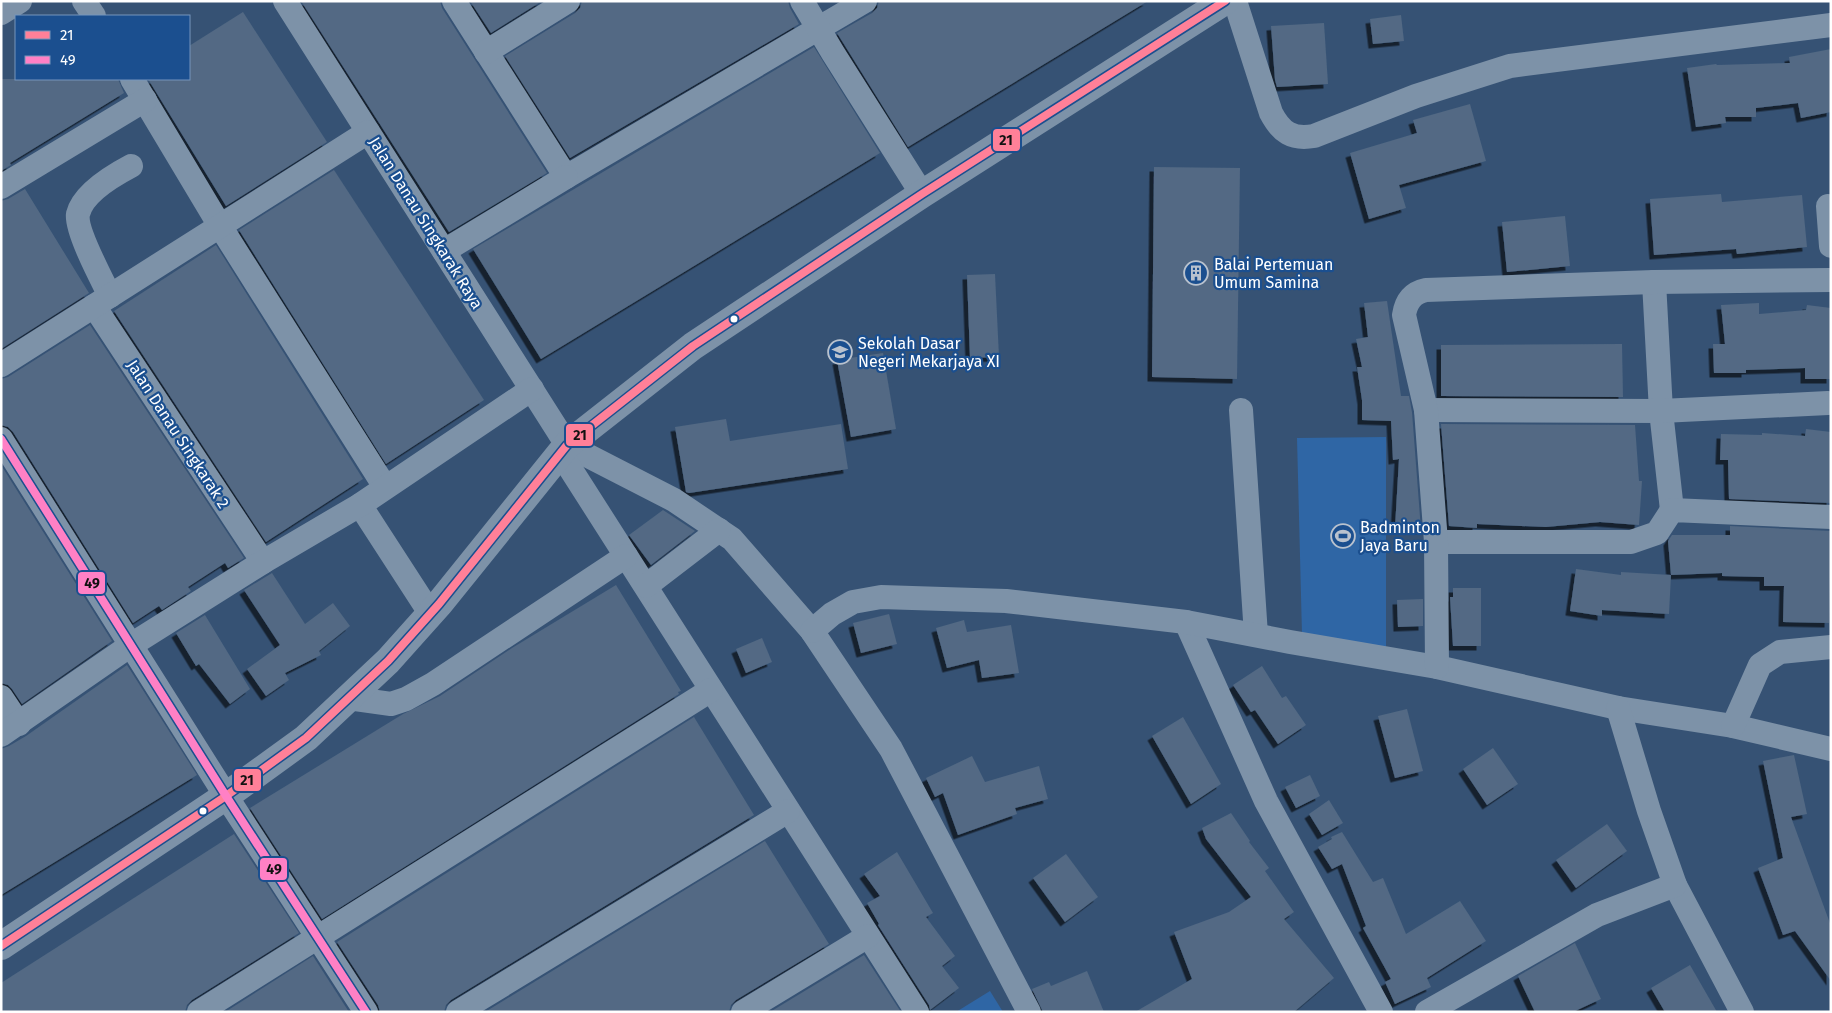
<svg xmlns="http://www.w3.org/2000/svg" width="1832" height="1013" font-family="'Fira Sans',sans-serif">
  <style>
    .green { fill: #2f66a5 }
    .building { fill: #526984; filter: url(#shadow) }
    .lines { fill: none; stroke-linecap: round; stroke-linejoin: round }
    .minor { stroke: #7d92a8; stroke-width: 24 }
    .tertiary { stroke: #7d92a8; stroke-width: 28 }
    .bus-1-casing { stroke: #1b4f8f; stroke-width: 11 }
    .bus-2-casing { stroke: #1b4f8f; stroke-width: 11 }
    .bus-1 { stroke: #ff8098; stroke-width: 8 }
    .bus-2 { stroke: #ff80c5; stroke-width: 8 }
    .bus-dot { fill: #fff; stroke: #1b4f8f; stroke-width: 2 }
    .labels { text-anchor: middle; dominant-baseline: central; stroke-width: 4.5; stroke-linejoin: round; paint-order: stroke }
    .street-label { font-size: 16px; fill: #fff; stroke: #1b4f8f }
    .poi-label { font-size: 16px; fill: #fff; stroke: #1b4f8f; text-anchor: start }
    .line-badge { stroke: #1b4f8f; stroke-width: 2 }
    .pale-badge-label { font-size: 14px; text-anchor: middle; font-weight: bold; fill: #111 }
  </style>
  <defs>
    <filter id="shadow"><feDropShadow dx="-4.5" dy="4.5" stdDeviation="0" flood-color="#0009"/></filter>
  </defs>
  <rect width="100%" height="100%" fill="#365274"/>
  <g class="green">
    <polygon points="1386,437 1386,648 1302,634 1297,438"/>
    <polygon points="990,991 1003,1012 956,1012"/>
  </g>
  <g class="building">
    <polygon points="301,1 440,1 442,8 547,173 449,232"/>
    <polygon points="470,1 542,1 491,33"/>
    <polygon points="582,1 788,1 790,8 799,24 570,158 505,56 575,13 580,8"/>
    <polygon points="879,1 1148,1 908,147 837,33 872,13 877,8"/>
    <polygon points="243,12 327,142 226,206 148,79 189,79 189,46"/>
    <polygon points="1401,15 1404,41 1373,44 1370,19"/>
    <polygon points="1324,23 1328,84 1277,87 1275,80 1271,26"/>
    <polygon points="814,47 880,153 541,359 473,249"/>
    <polygon points="1831,49 1831,112 1801,118 1798,103 1756,108 1756,117 1725,117 1726,123 1696,127 1687,68 1716,64 1717,65 1790,63 1789,57"/>
    <polygon points="1,79 118,79 124,93 10,163 11,165 1,171"/>
    <polygon points="1470,104 1486,161 1399,185 1406,208 1369,219 1350,153 1417,133 1413,120"/>
    <polygon points="1154,167 1240,168 1237,379 1152,377"/>
    <polygon points="334,170 484,400 386,464 239,230"/>
    <polygon points="25,189 89,293 1,349 1,201 8,199"/>
    <polygon points="1721,194 1722,202 1802,195 1807,247 1737,254 1736,249 1654,255 1650,199"/>
    <polygon points="1565,216 1570,266 1507,272 1502,222"/>
    <polygon points="216,245 363,479 266,542 114,311"/>
    <polygon points="995,274 999,357 970,358 967,275"/>
    <polygon points="1387,301 1401,396 1409,396 1412,412 1421,530 1395,528 1399,459 1393,460 1391,421 1362,420 1362,400 1357,367 1362,367 1356,339 1368,337 1364,303"/>
    <polygon points="1759,303 1759,314 1806,310 1807,305 1831,308 1831,379 1805,379 1805,368 1746,370 1746,373 1714,373 1713,344 1725,344 1721,305"/>
    <polygon points="90,325 244,558 228,568 225,563 188,587 191,591 162,610 159,606 133,623 13,432 8,427 1,425 1,379 8,377"/>
    <polygon points="1622,344 1623,397 1441,396 1441,345"/>
    <polygon points="883,353 896,429 851,437 837,360"/>
    <polygon points="726,419 730,441 841,424 848,469 689,493 686,492 675,427"/>
    <polygon points="1441,424 1635,425 1639,481 1642,481 1639,525 1600,522 1546,527 1477,524 1477,528 1449,526"/>
    <polygon points="1806,429 1831,432 1831,503 1729,499 1728,460 1720,460 1721,434 1762,435 1762,433 1805,436"/>
    <polygon points="1,465 112,641 22,704 12,689 8,685 1,683"/>
    <polygon points="663,510 695,531 651,565 629,535"/>
    <polygon points="1730,526 1831,531 1829,623 1783,622 1784,586 1764,586 1764,577 1722,576 1722,573 1671,575 1668,541 1672,535 1730,535"/>
    <polygon points="1576,569 1621,575 1621,572 1671,575 1669,614 1602,610 1602,616 1570,611"/>
    <polygon points="272,573 305,624 333,603 350,626 319,651 321,655 285,673 289,680 266,696 247,669 280,645 244,590"/>
    <polygon points="616,585 681,691 678,692 679,694 322,919 250,808 403,714 440,696 512,648"/>
    <polygon points="1453,588 1481,588 1481,646 1453,646 1450,597 1453,597"/>
    <polygon points="1423,599 1423,626 1398,627 1397,600"/>
    <polygon points="889,614 897,644 861,653 853,623"/>
    <polygon points="205,615 250,689 230,704 199,664 196,666 176,633"/>
    <polygon points="964,620 967,632 1011,625 1019,673 982,678 979,660 947,668 936,628"/>
    <polygon points="762,638 772,662 746,673 736,649"/>
    <polygon points="127,665 197,775 1,895 1,749 9,746 26,736"/>
    <polygon points="1262,666 1282,698 1286,696 1306,725 1278,744 1255,710 1251,712 1233,685"/>
    <polygon points="1407,709 1423,771 1395,778 1378,716"/>
    <polygon points="694,717 754,815 451,1000 446,1005 444,1012 380,1012 378,1005 337,942"/>
    <polygon points="1183,717 1221,784 1191,804 1152,736"/>
    <polygon points="1493,748 1518,784 1487,805 1463,769"/>
    <polygon points="1794,755 1807,814 1791,817 1831,926 1831,981 1795,931 1783,935 1758,868 1783,858 1763,761"/>
    <polygon points="972,756 985,782 1039,766 1048,799 1015,808 1017,814 958,835 943,793 935,797 926,778"/>
    <polygon points="1310,775 1320,796 1296,808 1285,787"/>
    <polygon points="1329,800 1343,823 1322,835 1309,814"/>
    <polygon points="1231,813 1250,841 1249,842 1269,868 1265,871 1294,912 1284,919 1334,978 1294,1012 1135,1012 1192,979 1174,932 1229,912 1251,897 1206,839 1202,828"/>
    <polygon points="1607,824 1627,851 1576,888 1556,860"/>
    <polygon points="1342,832 1373,882 1383,878 1406,934 1460,901 1486,941 1427,978 1431,987 1395,1004 1385,982 1391,979 1363,928 1366,926 1342,864 1332,869 1318,847 1332,839 1331,837"/>
    <polygon points="234,834 299,933 192,1000 187,1005 185,1012 1,1012 1,983"/>
    <polygon points="765,841 829,944 736,1000 731,1005 729,1012 485,1012"/>
    <polygon points="897,852 933,913 926,917 955,956 942,966 959,988 930,1010 929,1005 878,925 879,924 867,903 880,896 864,874"/>
    <polygon points="1066,854 1098,897 1065,922 1033,878"/>
    <polygon points="1575,943 1601,999 1573,1012 1535,1012 1518,976"/>
    <polygon points="864,955 901,1012 770,1012"/>
    <polygon points="313,956 349,1012 225,1012"/>
    <polygon points="1690,965 1717,1012 1665,1012 1651,988"/>
    <polygon points="1087,971 1104,1012 1043,1012 1032,989 1049,982 1051,986"/>
  </g>
  <g class="lines">
    <g class="minor">
      <polyline points="84,1 94,16"/>
      <polyline points="285,1 567,445 674,500 732,539 812,631 891,749 1029,1012"/>
      <polyline points="454,1 566,177 865,1"/>
      <polyline points="802,1 833,53 922,194"/>
      <path d="M1235,1L1271,113C1281,132 1292,140 1314,136L1416,96L1510,66L1831,25"/>
      <polyline points="1,13 20,1"/>
      <polyline points="486,52 568,1"/>
      <polyline points="132,79 220,226 385,487"/>
      <polyline points="1,187 145,100"/>
      <polyline points="1828,206 1831,246"/>
      <polyline points="444,251 566,177"/>
      <polyline points="1654,282 1661,411 1672,510"/>
      <path d="M110,296C102,280 75,229 78,214C83,193 114,175 131,166"/>
      <polyline points="94,306 263,562"/>
      <polyline points="1,365 368,132"/>
      <polyline points="1241,410 1256,635"/>
      <polyline points="1426,410 1661,411 1828,403"/>
      <polyline points="1,439 226,796 366,1012"/>
      <polyline points="561,454 917,1012"/>
      <polyline points="360,505 430,613"/>
      <polyline points="1436,542 1631,542 1657,533 1672,510 1831,517"/>
      <polyline points="646,586 719,530"/>
      <polyline points="1186,622 1266,801 1381,1012"/>
      <polyline points="812,631 832,614 853,602 881,597 1006,601 1186,622 1290,642 1437,667 1618,708 1733,726 1831,749"/>
      <path d="M1437,667L1436,542L1426,410L1404,315C1406,302 1412,293 1426,290L1654,282L1831,280"/>
      <polyline points="1,697 19,724"/>
      <polyline points="348,698 391,704 406,699 433,684 626,556"/>
      <polyline points="1733,726 1760,665 1780,652 1831,647"/>
      <polyline points="1,735 131,645 263,562 360,505 532,389"/>
      <polyline points="1675,885 1742,1012"/>
      <polyline points="199,1012 711,690"/>
      <polyline points="458,1012 788,811"/>
      <polyline points="743,1012 868,936"/>
      <polyline points="1427,1012 1597,915 1675,885 1649,811 1618,708"/>
    </g>
    <polyline class="tertiary" points="1,946 226,796 306,738 388,661 439,604 567,445 693,346 922,194 1225,1"/>
    <g class="bus-1-casing">
      <polyline id="bus-1" points="1,946 226,796 306,738 388,661 439,604 567,445 693,346 922,194 1225,1"/>
    </g>
    <g class="bus-2-casing">
      <polyline id="bus-2" points="1,439 226,796 366,1012"/>
    </g>
    <use href="#bus-1" class="bus-1"/>
    <use href="#bus-2" class="bus-2"/>
  </g>
  <defs>
    <g id="building-ring" transform="scale(1.25)"><circle r="9.5" fill="#1b4f8f" stroke="#b9c2ce" stroke-width="1.5"/><path d="M-4-6H4V6H1V3H-1V6H-4ZM-2.5-4.3h1.7v1.8h-1.7ZM.8-4.3h1.7v1.8H.8ZM-2.5-1h1.7V.8h-1.7ZM.8-1h1.7V.8H.8Z" fill="#b9c2ce"/></g>
    <g id="school-ring" transform="scale(1.25)"><circle r="9.5" fill="#1b4f8f" stroke="#b9c2ce" stroke-width="1.5"/><path d="M0-5L7-2L0 1L-7-2ZM-4 1L0 2.5L4 1V4Q0 6-4 4Z" fill="#b9c2ce"/></g>
    <g id="stadium-ring" transform="scale(1.25)"><circle r="9.5" fill="#1b4f8f" stroke="#b9c2ce" stroke-width="1.5"/><path d="M0-5a6.5 5 0 1 0 0 10a6.5 5 0 1 0 0-10ZM-3.5-1.8h7v3.6h-7Z" fill="#b9c2ce"/></g>
  </defs>
  <g fill-rule="evenodd">
    <use href="#building-ring" x="1196" y="273"/>
    <use href="#school-ring" x="840" y="352"/>
    <use href="#stadium-ring" x="1343" y="536"/>
  </g>
  <g class="bus-dot">
    <circle cx="734" cy="319" r="4.5"/>
    <circle cx="203" cy="811" r="4.5"/>
  </g>
  <g class="labels">
    <g class="street-label">
      <text transform="translate(426 223) rotate(58)">Jalan Danau Singkarak Raya</text>
      <text transform="translate(178 434) rotate(57)">Jalan Danau Singkarak 2</text>
    </g>
    <g class="poi-label">
      <text x="1214" y="264">Balai Pertemuan<tspan x="1214" dy="18">Umum Samina</tspan></text>
      <text x="858" y="343">Sekolah Dasar<tspan x="858" dy="18">Negeri Mekarjaya XI</tspan></text>
      <text x="1360" y="527">Badminton<tspan x="1360" dy="18">Jaya Baru</tspan></text>
    </g>
  </g>
  <g class="line-badge">
    <rect x="992" y="128" width="29" height="24" rx="5" fill="#ff8098"/>
    <rect x="565" y="423" width="29" height="24" rx="5" fill="#ff8098"/>
    <rect x="77" y="571" width="29" height="24" rx="5" fill="#ff80c5"/>
    <rect x="233" y="768" width="29" height="24" rx="5" fill="#ff8098"/>
    <rect x="259" y="857" width="29" height="24" rx="5" fill="#ff80c5"/>
  </g>
  <g class="pale-badge-label">
    <text x="1006" y="145">21</text>
    <text x="580" y="440">21</text>
    <text x="92" y="588">49</text>
    <text x="247" y="785">21</text>
    <text x="274" y="874">49</text>
  </g>
  <rect width="1832" height="1013" fill="none" stroke="#ffffff" stroke-width="5"/>
  <rect x="15" y="15" width="175" height="65" fill="#1b4f8f" stroke="#7695bc"/>
  <rect x="25" y="31" width="25" height="8" fill="#ff8098" stroke="#7695bc"/>
  <text x="60" y="40" font-size="15" fill="#ffffff">21</text>
  <rect x="25" y="56" width="25" height="8" fill="#ff80c5" stroke="#7695bc"/>
  <text x="60" y="65" font-size="15" fill="#ffffff">49</text>
</svg>
